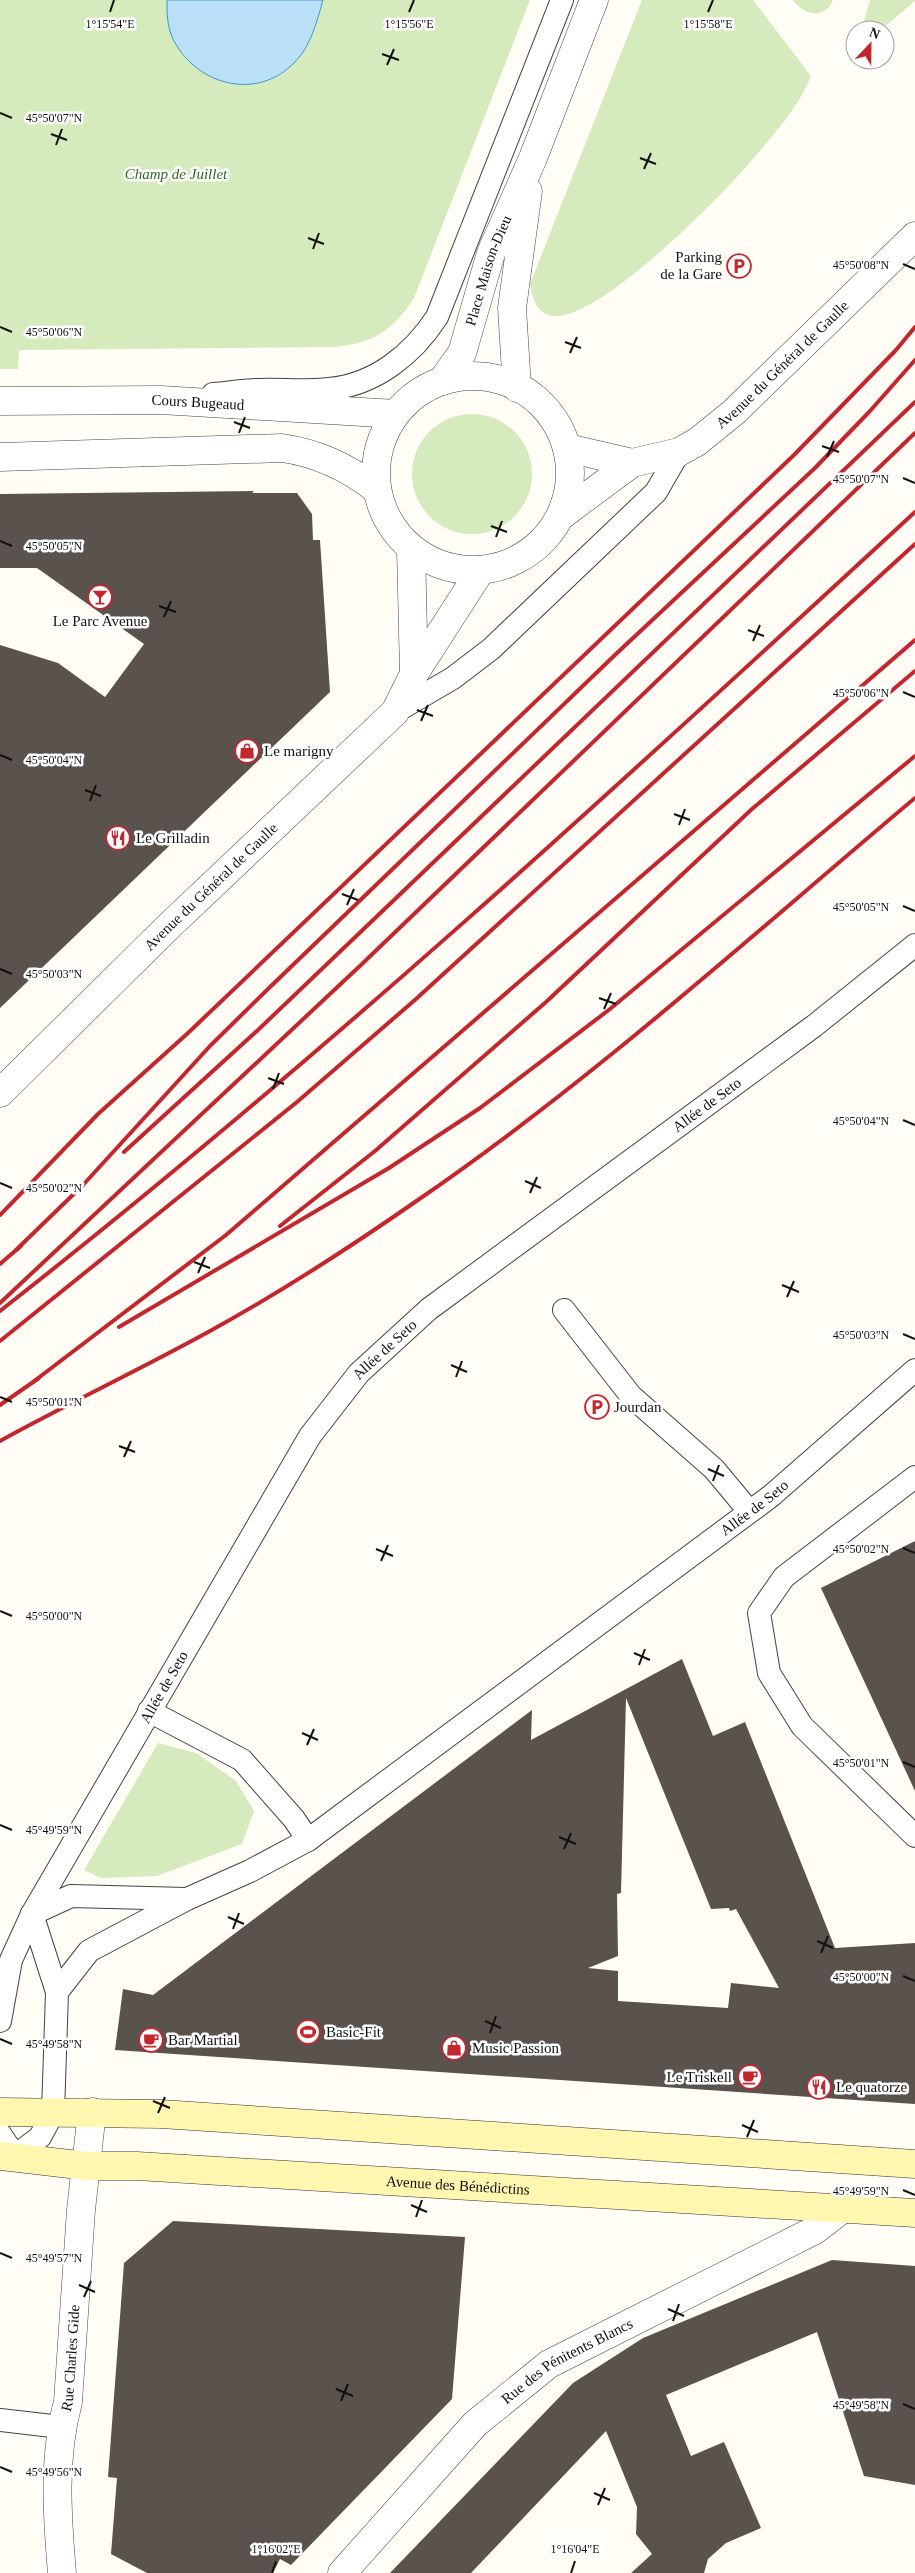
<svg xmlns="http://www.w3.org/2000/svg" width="915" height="2573" font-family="Georgia,serif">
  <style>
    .green { fill: #d5ebbd }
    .water { fill: #b9e0f7; stroke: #3f96cf }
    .building { fill: #5a524d; fill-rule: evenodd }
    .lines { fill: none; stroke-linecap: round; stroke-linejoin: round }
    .service-casing { stroke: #444; stroke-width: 24 }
    .minor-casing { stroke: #444; stroke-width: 29 }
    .tertiary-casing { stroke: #444; stroke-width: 29 }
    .secondary-casing { stroke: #333; stroke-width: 29 }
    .service { stroke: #fff; stroke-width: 22 }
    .minor { stroke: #fff; stroke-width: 28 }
    .tertiary { stroke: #fff; stroke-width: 28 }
    .secondary { stroke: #fff6b0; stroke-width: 28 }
    .rail { stroke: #c4262e; stroke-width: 4 }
    .ticks { fill: none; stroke: #111; stroke-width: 2 }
    .labels { text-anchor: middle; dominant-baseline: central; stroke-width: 5; stroke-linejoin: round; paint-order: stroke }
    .park-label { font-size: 15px; font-style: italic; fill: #2f6b1f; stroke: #fff }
    .poi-label { font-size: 15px; fill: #111; stroke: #fff; text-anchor: start }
    .street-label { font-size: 15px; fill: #111; stroke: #fff }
    .ticks-label { font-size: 12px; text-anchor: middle; fill: #111; stroke: #fff; stroke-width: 5; stroke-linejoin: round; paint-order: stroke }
  </style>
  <rect width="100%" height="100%" fill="#fffdf5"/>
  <g class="green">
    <path d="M0,0H530L414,298C392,331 375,342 336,347L19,350L18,369H0Z"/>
    <path d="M642,0H753L811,76C799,107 773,135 752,160C722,196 598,322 552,316C536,313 532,297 530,284Z"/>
    <path d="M793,0H833C824,20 804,15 793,0Z"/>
    <polygon points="870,0 915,0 915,1 881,30 861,30"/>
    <circle cx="472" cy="474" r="60"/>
    <polygon points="158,1743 196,1753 236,1781 254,1811 242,1844 157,1876 101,1878 84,1870"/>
  </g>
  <path class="water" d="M167,0H323C317,21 311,46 295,62C258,101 198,86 174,41C167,28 167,14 167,0Z"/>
  <g class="building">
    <polygon points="254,491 252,493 297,493 312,514 313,540 320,540 330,692 0,1008 0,645 58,663 105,697 144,644 37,568 0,568 0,494"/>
    <polygon points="915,1541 915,1791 821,1588"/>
    <path d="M682,1659L713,1736L745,1722L835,1948L915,1943V2104L115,2050L123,1989L153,1995L532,1710L531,1740ZM626,1698L711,1909L729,1908L730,1911L736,1909L779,1988L731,1983L728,2008L618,2001V1971L588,1968L618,1956L617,1894L621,1893Z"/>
    <polygon points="173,2221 465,2237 452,2399 291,2565 280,2559 273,2573 147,2573 111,2554 117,2478 108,2477 124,2263"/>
    <polygon points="832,2260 915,2266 915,2485 864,2476 817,2332 666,2395 691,2456 724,2442 761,2528 726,2543 708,2559 704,2573 631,2573 652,2554 636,2534 637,2507 606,2431 471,2573 390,2573 573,2383 643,2338"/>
  </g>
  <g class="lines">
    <g class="service-casing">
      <g id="service">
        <path d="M213,394C228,393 244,390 259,390C282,389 306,392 329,389C375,385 413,354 437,317L562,0"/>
        <polyline points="395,712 453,678 491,649 656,492 679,452"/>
        <polyline points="564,1310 631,1396 714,1469 749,1511"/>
        <polyline points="915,1477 784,1577 759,1613 769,1673 802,1726 915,1836"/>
        <polyline points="149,1711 242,1760 294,1819 308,1840"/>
        <polyline points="32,1914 71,1896 186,1899"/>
        <path id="s1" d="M57,1992L89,1951L187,1899L250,1871L308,1840L771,1496L915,1370"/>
        <path id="s2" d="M0,2021L11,1960L32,1914L310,1436L359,1373L429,1309L814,1026L915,945"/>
        <polyline points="0,2134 15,2156 40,2137 53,2113 57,1992 32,1914"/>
        <polyline points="0,2420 61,2427"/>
      </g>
    </g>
    <g class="minor-casing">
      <g id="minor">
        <path id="s3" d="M62,2573C57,2516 53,2457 68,2402L81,2210L92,2112"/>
        <path id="s4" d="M342,2573L475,2424L549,2364L815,2230L841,2210"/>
      </g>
    </g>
    <g class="tertiary-casing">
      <g id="tertiary">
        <circle cx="473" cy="473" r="97"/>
        <path id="s5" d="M442,381L462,353L491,253L533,158L594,0"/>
        <polyline points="517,388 512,308 528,191"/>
        <path id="s6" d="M0,401L161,400L396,414"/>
        <path id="s7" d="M567,448L632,463L679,452L697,442L734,412L915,236"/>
        <path d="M0,457L282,448C318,453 349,468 377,490"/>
        <polyline points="562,515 632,463"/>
        <polyline points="411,549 414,674"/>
        <path id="s8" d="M0,1093L167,928L395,712L414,674L481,570"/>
      </g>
    </g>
    <g class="secondary-casing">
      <g id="secondary">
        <polyline points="0,2112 161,2114 915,2164"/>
        <path id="s9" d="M0,2156L87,2166H137L915,2213"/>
      </g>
    </g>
    <use href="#service" class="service"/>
    <use href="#minor" class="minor"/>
    <use href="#tertiary" class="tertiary"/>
    <use href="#secondary" class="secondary"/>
    <g class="rail">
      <polyline points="124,1152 258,1030 915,402"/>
      <polyline points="0,1215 98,1114 188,1033 794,455 896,350 915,327"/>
      <polyline points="280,1226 375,1151 546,1002 752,809 915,671"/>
      <polyline points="16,1250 83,1185 210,1046 269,988 617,653 815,468 870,411 915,360"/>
      <polyline points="0,1264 21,1246"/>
      <polyline points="0,1303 362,964 915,433"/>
      <path d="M0,1311C319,1061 617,787 915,512"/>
      <polyline points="119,1327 389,1168 480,1108 610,1009 915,756"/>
      <polyline points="0,1341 297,1102 416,999 915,544"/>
      <polyline points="33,1382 226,1235 915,640"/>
      <polyline points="0,1405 39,1378"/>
      <path d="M0,1441C69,1403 141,1369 210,1331C281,1292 349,1248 415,1202C592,1081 752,935 915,798"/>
    </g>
  </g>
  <path class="ticks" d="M110,12L114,0M409,12L414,0M708,12L713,0M382,54L399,60M387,65L394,49M0,113L12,118M51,134L67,140M56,145L62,129M640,158L656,164M644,169L651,153M308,238L324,244M313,249L319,233M903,264L915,269M0,327L12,332M565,342L581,348M570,353L577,337M234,422L250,428M239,433L245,417M822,446L839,452M827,457L834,441M903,478L915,483M491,526L507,532M496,537L502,521M0,541L12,546M159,606L176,612M164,617L171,601M748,630L764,636M753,641L760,625M903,692L915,697M417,710L433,716M421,721L428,705M0,755L12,760M85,790L101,796M90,801L96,785M674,814L690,820M679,825L685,809M342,894L358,900M347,905L354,889M903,906L915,911M0,969L12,974M599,998L616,1004M604,1009L611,993M268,1078L284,1084M273,1089L279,1073M903,1120L915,1125M525,1181L541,1188M0,1183L12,1188M530,1193L537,1177M194,1262L210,1268M198,1273L205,1257M782,1285L799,1292M787,1297L794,1281M903,1334L915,1339M451,1365L467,1372M456,1377L462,1361M0,1397L12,1402M119,1446L135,1452M124,1457L131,1441M708,1469L724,1476M713,1481L719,1465M903,1548L915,1553M376,1549L393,1556M381,1561L388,1545M0,1611L12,1616M634,1653L650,1660M639,1665L645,1649M302,1733L318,1740M307,1745L314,1729M903,1762L915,1767M0,1825L12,1830M559,1837L576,1844M564,1849L571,1833M228,1917L244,1924M233,1929L239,1913M817,1941L833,1948M821,1953L828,1936M903,1976L915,1981M485,2021L501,2028M490,2033L496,2016M0,2039L12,2044M153,2101L170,2108M158,2113L165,2097M742,2125L758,2132M747,2137L754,2120M903,2190L915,2195M411,2205L427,2212M416,2217L422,2200M0,2253L12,2258M79,2285L95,2292M84,2297L91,2281M668,2309L684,2316M673,2321L679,2304M336,2389L353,2396M341,2401L348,2384M903,2404L915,2409M0,2467L12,2472M594,2493L610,2500M598,2505L605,2488M272,2573L276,2561M571,2573L575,2561"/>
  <defs>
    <g id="parking-ring" transform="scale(1.25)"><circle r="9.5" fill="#fff" stroke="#c4262e" stroke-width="1.5"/><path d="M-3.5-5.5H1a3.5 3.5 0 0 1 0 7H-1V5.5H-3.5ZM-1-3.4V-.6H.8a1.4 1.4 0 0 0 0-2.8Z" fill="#c4262e"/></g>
    <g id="bar-ring" transform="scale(1.25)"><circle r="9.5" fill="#fff" stroke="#c4262e" stroke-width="1.5"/><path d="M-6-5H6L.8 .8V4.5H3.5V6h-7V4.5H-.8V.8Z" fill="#c4262e"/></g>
    <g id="shop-ring" transform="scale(1.25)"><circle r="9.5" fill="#fff" stroke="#c4262e" stroke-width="1.5"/><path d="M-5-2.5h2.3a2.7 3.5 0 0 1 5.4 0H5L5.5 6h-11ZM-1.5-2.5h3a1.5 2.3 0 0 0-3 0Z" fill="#c4262e"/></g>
    <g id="restaurant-ring" transform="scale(1.25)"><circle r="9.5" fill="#fff" stroke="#c4262e" stroke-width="1.5"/><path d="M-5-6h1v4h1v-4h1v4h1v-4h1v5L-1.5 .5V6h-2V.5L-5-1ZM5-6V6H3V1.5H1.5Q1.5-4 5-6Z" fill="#c4262e"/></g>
    <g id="stadium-ring" transform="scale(1.25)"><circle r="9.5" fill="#fff" stroke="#c4262e" stroke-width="1.5"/><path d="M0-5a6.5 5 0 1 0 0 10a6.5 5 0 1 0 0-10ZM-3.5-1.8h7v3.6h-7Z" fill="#c4262e"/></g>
    <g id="cafe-ring" transform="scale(1.25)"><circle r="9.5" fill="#fff" stroke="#c4262e" stroke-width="1.5"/><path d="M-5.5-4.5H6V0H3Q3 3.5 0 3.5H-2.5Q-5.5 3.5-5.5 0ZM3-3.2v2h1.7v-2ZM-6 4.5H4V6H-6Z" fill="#c4262e"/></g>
  </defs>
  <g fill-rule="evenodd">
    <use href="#parking-ring" x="739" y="266"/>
    <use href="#bar-ring" x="100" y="597"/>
    <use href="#shop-ring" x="247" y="751"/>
    <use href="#restaurant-ring" x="118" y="838"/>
    <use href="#parking-ring" x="597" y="1407"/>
    <use href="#stadium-ring" x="308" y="2032"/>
    <use href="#cafe-ring" x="151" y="2040"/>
    <use href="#shop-ring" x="454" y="2048"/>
    <use href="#cafe-ring" x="750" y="2077"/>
    <use href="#restaurant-ring" x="819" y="2087"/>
  </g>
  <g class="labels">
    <g class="park-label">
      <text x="176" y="174">Champ de Juillet</text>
    </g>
    <g class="poi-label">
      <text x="722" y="257" text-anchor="end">Parking<tspan x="722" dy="17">de la Gare</tspan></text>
      <text x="100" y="621" text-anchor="middle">Le Parc Avenue</text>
      <text x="264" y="751">Le marigny</text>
      <text x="136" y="838">Le Grilladin</text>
      <text x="614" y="1407">Jourdan</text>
      <text x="326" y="2032">Basic-Fit</text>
      <text x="168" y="2040">Bar Martial</text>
      <text x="472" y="2048">Music Passion</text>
      <text x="732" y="2077" text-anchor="end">Le Triskell</text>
      <text x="836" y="2087">Le quatorze</text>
    </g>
    <g class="street-label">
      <text stroke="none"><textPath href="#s5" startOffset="121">Place Maison-Dieu</textPath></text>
      <text stroke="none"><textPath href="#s7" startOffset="251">Avenue du Général de Gaulle</textPath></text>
      <text stroke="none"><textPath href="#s6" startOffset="198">Cours Bugeaud</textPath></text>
      <text stroke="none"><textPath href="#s8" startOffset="295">Avenue du Général de Gaulle</textPath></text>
      <text stroke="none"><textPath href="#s2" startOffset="1185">Allée de Seto</textPath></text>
      <text stroke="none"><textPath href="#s2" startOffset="780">Allée de Seto</textPath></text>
      <text stroke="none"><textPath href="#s1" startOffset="854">Allée de Seto</textPath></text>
      <text stroke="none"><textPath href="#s2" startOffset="375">Allée de Seto</textPath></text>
      <text stroke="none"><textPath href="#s9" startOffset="459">Avenue des Bénédictins</textPath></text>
      <text stroke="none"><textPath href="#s3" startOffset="216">Rue Charles Gide</textPath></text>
      <text stroke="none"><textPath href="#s4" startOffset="312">Rue des Pénitents Blancs</textPath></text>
    </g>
  </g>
  <g class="ticks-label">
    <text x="110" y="28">1°15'54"E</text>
    <text x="409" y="28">1°15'56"E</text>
    <text x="708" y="28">1°15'58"E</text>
    <text x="54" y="122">45°50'07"N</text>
    <text x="861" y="269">45°50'08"N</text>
    <text x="54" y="336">45°50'06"N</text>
    <text x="861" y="483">45°50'07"N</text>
    <text x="54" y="550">45°50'05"N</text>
    <text x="861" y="697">45°50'06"N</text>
    <text x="54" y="764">45°50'04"N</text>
    <text x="861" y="911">45°50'05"N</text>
    <text x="54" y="978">45°50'03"N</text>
    <text x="861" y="1125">45°50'04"N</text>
    <text x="54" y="1192">45°50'02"N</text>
    <text x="861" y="1339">45°50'03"N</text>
    <text x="54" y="1406">45°50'01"N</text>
    <text x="861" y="1553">45°50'02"N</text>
    <text x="54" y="1620">45°50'00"N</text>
    <text x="861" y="1767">45°50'01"N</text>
    <text x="54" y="1834">45°49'59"N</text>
    <text x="861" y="1981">45°50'00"N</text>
    <text x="54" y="2048">45°49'58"N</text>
    <text x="861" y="2195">45°49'59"N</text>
    <text x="54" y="2262">45°49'57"N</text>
    <text x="861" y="2409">45°49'58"N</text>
    <text x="54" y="2476">45°49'56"N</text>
    <text x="276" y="2553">1°16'02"E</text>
    <text x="575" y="2553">1°16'04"E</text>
  </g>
  <g transform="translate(870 45) rotate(22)"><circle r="24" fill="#ffffff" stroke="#a0a0a0"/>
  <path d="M0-4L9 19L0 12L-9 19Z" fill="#c4262e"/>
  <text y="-8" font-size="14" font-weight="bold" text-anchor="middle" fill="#111111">N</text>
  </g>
</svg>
